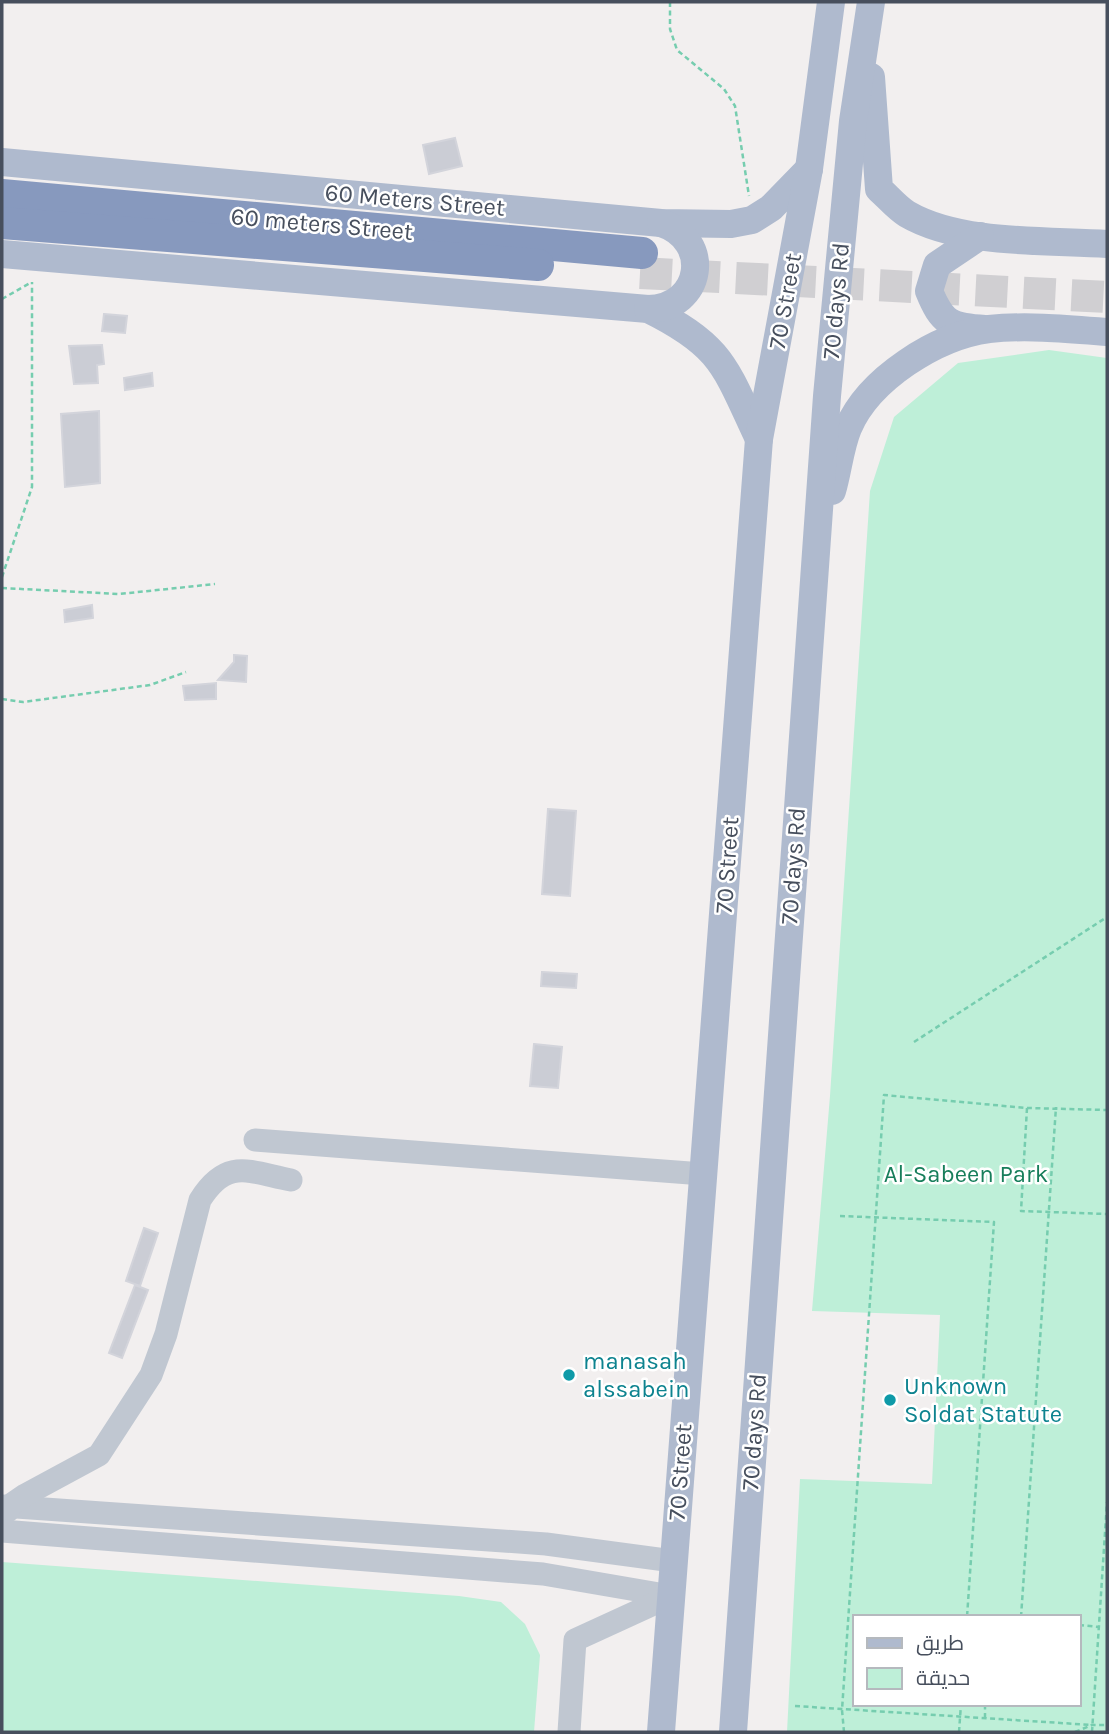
<svg xmlns="http://www.w3.org/2000/svg" width="1109" height="1734" font-family="Karla,Cairo,sans-serif">
  <style>
    .green { fill: #beefd8; fill-rule: evenodd }
    .building { fill: #cbcdd5; stroke: #d3d4db; stroke-width: 2 }
    .lines { fill: none; stroke-linecap: round; stroke-linejoin: round }
    .highway-tunnel { stroke: #d0cfd2; stroke-width: 32; stroke-dasharray: 32 16; stroke-linecap: butt }
    .path { stroke: #76cdaf; stroke-width: 2.5; stroke-dasharray: 5 3.5; stroke-linecap: butt }
    .minor { stroke: #c0c7d1; stroke-width: 23 }
    .major { stroke: #afbace; stroke-width: 28 }
    .highway { stroke: #8799be; stroke-width: 32 }
    .culture-dot { fill: #0f9aa8; stroke: #fff; stroke-width: 2.5 }
    .labels { text-anchor: middle; dominant-baseline: central; stroke-width: 5; stroke-linejoin: round; paint-order: stroke }
    .street-label { font-size: 24px; fill: #474f5d; stroke: #fff }
    .park-label { font-size: 24px; fill: #177e5b; stroke: #fff }
    .culture-label { font-size: 24px; fill: #0d838f; stroke: #fff; text-anchor: start }
  </style>
  <rect width="100%" height="100%" fill="#f2efef"/>
  <g class="green">
    <path d="M1049,350L1107,358V1732H787L800,1479L932,1484L940,1315L812,1311L830,1096L870,491L894,417L958,363ZM855,1617H1079V1704H855Z"/>
    <polygon points="2,1562 459,1596 501,1602 525,1624 540,1655 534,1732 2,1732"/>
  </g>
  <g class="building">
    <polygon points="455,138 462,166 429,174 423,145"/>
    <polygon points="104,314 127,316 125,333 102,331"/>
    <polygon points="102,345 104,364 97,365 98,383 74,384 69,346"/>
    <polygon points="152,373 153,386 125,390 124,378"/>
    <polygon points="99,411 100,483 65,487 61,414"/>
    <polygon points="92,605 93,618 65,622 64,610"/>
    <polygon points="234,655 247,656 246,682 218,680 234,662"/>
    <polygon points="216,683 216,699 185,700 183,686"/>
    <polygon points="548,809 576,811 570,896 542,894"/>
    <polygon points="542,972 577,974 576,988 541,986"/>
    <polygon points="534,1044 562,1047 558,1088 530,1086"/>
    <polygon points="144,1228 158,1233 140,1286 126,1281"/>
    <polygon points="135,1285 148,1290 122,1358 109,1353"/>
  </g>
  <g class="lines">
    <polyline class="highway-tunnel" points="640,273 1107,297"/>
    <g class="path">
      <polyline points="670,2 670,29 677,50 724,89 735,106 749,196"/>
      <polyline points="2,299 30,283"/>
      <polyline points="2,577 32,487 32,282"/>
      <polyline points="2,588 119,594 215,584"/>
      <polyline points="2,699 23,702 150,685 186,672"/>
      <polyline points="914,1042 1107,917"/>
      <polyline points="1027,1108 1021,1211 1107,1214"/>
      <polyline points="840,1216 994,1222 967,1617"/>
      <polyline points="991,1617 993,1617"/>
      <polyline points="1021,1617 1056,1107"/>
      <polyline points="1079,1625 1099,1627"/>
      <polyline points="795,1706 1092,1725"/>
      <polyline points="985,1718 985,1704"/>
      <polyline points="844,1732 842,1710 884,1095 1027,1108 1107,1110"/>
      <polyline points="959,1732 961,1704"/>
      <polyline points="1075,1732 1092,1725 1107,1725"/>
      <polyline points="1092,1732 1107,1502"/>
    </g>
    <g class="minor">
      <polyline points="255,1140 703,1174"/>
      <polyline points="2,1506 546,1544 673,1561"/>
      <path d="M8,1511L9,1506L25,1495L99,1455L151,1375L166,1334L200,1200C227,1157 249,1172 291,1180"/>
      <polyline points="2,1531 543,1574 671,1596"/>
      <polyline points="569,1732 575,1640 671,1596"/>
    </g>
    <g class="major">
      <path d="M871,77L879,189C888,197 897,208 907,214C960,245 1047,240 1107,244"/>
      <polyline points="2,162 661,223 731,224 752,220 771,208 809,169"/>
      <path d="M980,236L937,265L929,291C942,323 950,327 985,329"/>
      <path d="M2,254L648,309C723,346 725,367 759,439"/>
      <path d="M648,309C703,308 713,240 661,223"/>
      <path d="M832,491C838,471 840,447 848,428C869,379 936,336 989,329C1027,325 1069,329 1107,332"/>
      <polyline points="661,1732 759,439 809,169 831,2"/>
      <polyline points="733,1732 827,396 853,121 871,2"/>
    </g>
    <g class="highway">
      <polyline points="2,195 642,253"/>
      <polyline points="2,223 538,265"/>
    </g>
  </g>
  <g class="culture-dot">
    <circle cx="569" cy="1375" r="7"/>
    <circle cx="890" cy="1400" r="7"/>
  </g>
  <g class="labels">
    <g class="street-label">
      <text transform="translate(415 200) rotate(5)">60 Meters Street</text>
      <text transform="translate(322 224) rotate(5)">60 meters Street</text>
      <text transform="translate(785 301) rotate(-80)">70 Street</text>
      <text transform="translate(836 301) rotate(-85)">70 days Rd</text>
      <text transform="translate(727 865) rotate(-86)">70 Street</text>
      <text transform="translate(793 866) rotate(-86)">70 days Rd</text>
      <text transform="translate(754 1432) rotate(-86)">70 days Rd</text>
      <text transform="translate(680 1472) rotate(-86)">70 Street</text>
    </g>
    <g class="park-label">
      <text x="966" y="1174">Al-Sabeen Park</text>
    </g>
    <g class="culture-label">
      <text x="583" y="1361">manasah<tspan x="583" dy="28">alssabein</tspan></text>
      <text x="904" y="1386">Unknown<tspan x="904" dy="28">Soldat Statute</tspan></text>
    </g>
  </g>
  <rect width="1109" height="1734" fill="none" stroke="#474f5d" stroke-width="7"/>
  <rect x="853" y="1615" width="228" height="91" fill="#ffffff" stroke="#b5b9be" stroke-width="2"/>
  <rect x="867" y="1638" width="35" height="10" fill="#afbace" stroke="#b5b9be" stroke-width="2"/>
  <text x="916" y="1650" font-size="21" fill="#474f5d">طريق</text>
  <rect x="867" y="1668" width="35" height="21" fill="#beefd8" stroke="#b5b9be" stroke-width="2"/>
  <text x="916" y="1685" font-size="21" fill="#474f5d">حديقة</text>
</svg>
